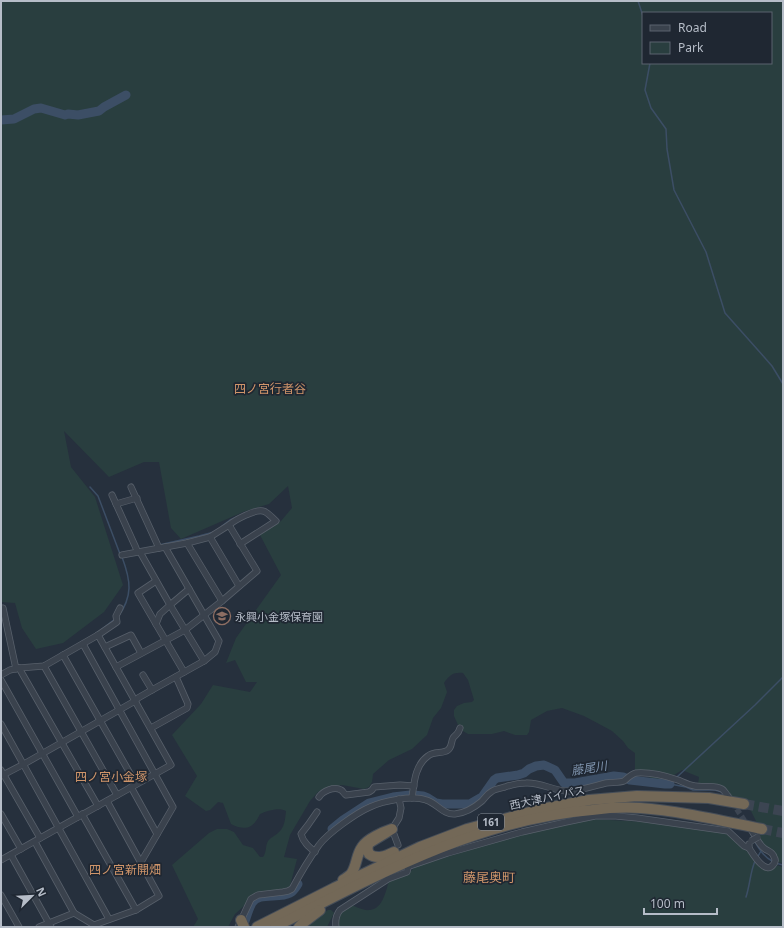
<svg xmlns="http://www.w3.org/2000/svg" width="784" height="928" font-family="'Noto Sans','Noto Sans JP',sans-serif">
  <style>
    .green { fill: #293e3f; fill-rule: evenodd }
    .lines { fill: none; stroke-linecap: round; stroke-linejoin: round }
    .stream { stroke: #3c4e65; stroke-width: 1.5 }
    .river { stroke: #3c4e65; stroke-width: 9 }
    .street-tunnel { stroke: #3c4552; stroke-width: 5.5; stroke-dasharray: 5.5 3; stroke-linecap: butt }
    .highway-tunnel { stroke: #3c4552; stroke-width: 10; stroke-dasharray: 10 5; stroke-linecap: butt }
    .street-casing { stroke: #58606b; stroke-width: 7 }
    .highway-casing { stroke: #454d58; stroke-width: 12 }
    .street { stroke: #3a424d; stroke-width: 5.5 }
    .highway { stroke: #736857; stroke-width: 10 }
    .street-bridge-casing { stroke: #58606b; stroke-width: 7; stroke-linecap: butt }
    .street-bridge { stroke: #3a424d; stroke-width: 5.5 }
    .labels { text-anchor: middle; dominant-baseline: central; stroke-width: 3.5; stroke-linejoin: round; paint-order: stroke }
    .shield { fill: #1f2732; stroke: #89909b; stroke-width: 1 }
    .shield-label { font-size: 10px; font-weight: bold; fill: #b6bdc8 }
    .poi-label { font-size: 11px; fill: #b6bdc8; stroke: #1f2732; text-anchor: start }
    .street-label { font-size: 11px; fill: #b6bdc8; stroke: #1f2732 }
    .neighbourhood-label { font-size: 12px; fill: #cf956a; stroke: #1f2732 }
    .water-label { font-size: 12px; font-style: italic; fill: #7f94ae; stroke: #1f2732 }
    .quarter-label { font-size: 13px; fill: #cf956a; stroke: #1f2732 }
  </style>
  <rect width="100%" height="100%" fill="#26303d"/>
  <g class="green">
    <path d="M1,1H783V863L777,862L760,844L758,835L760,831L759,827L751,811L744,803L731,798L726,791L698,785L699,777L682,770C673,776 664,781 653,781L645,772L635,771V753L628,748L623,741L612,731L601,725L584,716L562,708L547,711L531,720L529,732L527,735H515L504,731L492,734H468L463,731L458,725L454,716V710L457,706L464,703L472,702L474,700L468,680L463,673C454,672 449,675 444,683L447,692L441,708L433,718L427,735L412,749L389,760L373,774L372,782L369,787L364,789L342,785L326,788L318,792L310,801L290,835L284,857L297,859L290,886L285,889L250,898L245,905L235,914L228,927H193L198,919L172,865L209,833L217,829H227L234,832L243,845L253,848L260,857H263C267,852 265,846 268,841C271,837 275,836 278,833C285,827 285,819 286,811C279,807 267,811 260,814C253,829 245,831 231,824L223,803L218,802L210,810L206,811L196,804L185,796L197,776L172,735L201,704L213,685L250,692L257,682H246L235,660L226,663L236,638L281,575L260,535L281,521L292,508L288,486L269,504L243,512L181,539L171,528L159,462H144L109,477L64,431L71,467L95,497L123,585L104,612L63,643L36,649L22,628L15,603L1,602ZM643,13H771V63H643Z"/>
    <path d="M593,819L663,823L726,832L739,843L763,868L776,865L783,867V927H338C339,914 341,912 351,905C357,907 364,911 370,910C383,909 386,890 389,881L405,875L410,872L415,867L423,863L437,860L525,833Z"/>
    <polygon points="328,910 331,910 334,913 327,927 303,927 309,921"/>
  </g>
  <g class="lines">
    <g class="stream">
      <polyline points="638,1 643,16"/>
      <polyline points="650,63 645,90 651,108 666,129 667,149 674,190 706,252 725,313 772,366 783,384"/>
      <polyline points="90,487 98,496 120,554"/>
      <polyline points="222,526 230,520 239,516"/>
      <polyline points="159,545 199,536 214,532"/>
      <path d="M118,617C133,596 131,581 122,557"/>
      <polyline points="102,629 115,619"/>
      <polyline points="1,672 9,668"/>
      <polyline points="677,777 755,705 783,677"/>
      <polyline points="670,784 686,787 693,790 715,790 722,792"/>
      <path d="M751,834C758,849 766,862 783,865"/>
      <polyline points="757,858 761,851"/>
      <path d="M746,897C750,885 750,873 755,861"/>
    </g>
    <g class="river">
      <polyline points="1,120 14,119 34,109 41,108 65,115 68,114 78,115 99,111 104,107 126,95"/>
      <polyline points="413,795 423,796 428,798 436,803 442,804 470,804 482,797 494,780 497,778 518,775 524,773 529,769 536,766 544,765 555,770 564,783 575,783 614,776 623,777 630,780 665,784 670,784"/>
      <polyline points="332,829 343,820 369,803 393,797 410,795"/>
      <path d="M243,927C246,919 248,910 252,903C258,892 279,899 290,893C294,891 296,887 298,884"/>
    </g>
    <polyline class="street-tunnel" points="732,802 748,826"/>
    <g class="highway-tunnel">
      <polyline points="744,804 783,811"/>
      <polyline points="762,829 783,833"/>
    </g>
    <g class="street-casing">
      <g id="street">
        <polyline points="131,487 159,548"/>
        <polyline points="112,495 136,548 137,551 140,552 170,605 160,614 156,624 184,672"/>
        <polyline points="116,504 137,498"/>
        <path d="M229,525C235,520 255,509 263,511C268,512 272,518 276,521L240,544"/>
        <polyline points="210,537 239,586"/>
        <polyline points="187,543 222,601"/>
        <polyline points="156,581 138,593 156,624"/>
        <polyline points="189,589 170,605 204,661"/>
        <polyline points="3,608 16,669"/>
        <polyline points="98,635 117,622 116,616 120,608"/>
        <polyline points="83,644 173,807 141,862"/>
        <polyline points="105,647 131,635 141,653"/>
        <polyline points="63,655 136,784"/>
        <polyline points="44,666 117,795"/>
        <polyline points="116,667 185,630 222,601 257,571 229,525 210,537 187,543 122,555"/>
        <polyline points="19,668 98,806"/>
        <polyline points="1,675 10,670 19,668 44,666 98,635 171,765 1,860"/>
        <polyline points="143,675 152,690"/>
        <polyline points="1,680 78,817"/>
        <polyline points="1,724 109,919"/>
        <polyline points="151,728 187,708 188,704 176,677"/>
        <polyline points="1,770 40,838"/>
        <polyline points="1,776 24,764 135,701 138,698 152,690 204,661 215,652 219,641 165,547"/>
        <polyline points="131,787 157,834"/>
        <path d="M319,797C323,791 334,786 341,790C343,791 344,794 346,795L369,792L372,790L374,787L400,785L414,786"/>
        <path d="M412,798C414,783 415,765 428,756C434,751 443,754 448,750C452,747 451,742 453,738C457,733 458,735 460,728"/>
        <polyline points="1,814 21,849"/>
        <polyline points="82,814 136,910"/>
        <polyline points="35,842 74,913"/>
        <path d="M749,844V848C753,854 765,875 773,865C775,863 776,860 774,857C773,852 768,851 765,849C759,845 756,837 752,831"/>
        <polyline points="398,845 392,829 399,818 401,808 399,799"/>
        <path d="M315,852C309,847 303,842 301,834L308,825L317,812"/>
        <polyline points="11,855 51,927"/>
        <polyline points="410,866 448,853 522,832 566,822 595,816 616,816 637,818 728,831 744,846 749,848"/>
        <polyline points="1,895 19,927"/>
        <polyline points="39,927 74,913 94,925 136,910 159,896 107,801"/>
        <path d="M238,927L251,899L258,895L283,892L288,891L292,889C300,874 309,859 319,845C328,833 356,813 370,807C383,801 412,795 426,800C437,803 443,815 455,814C465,813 475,807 482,801C485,798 487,794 491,792C494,789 501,788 505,787C511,785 519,783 526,783C541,782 555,792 570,791C582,790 594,786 606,783C611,782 619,783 624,781C628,778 631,774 636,773C649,772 666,776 678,780C683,782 689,785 695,786C703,788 714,784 722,789C724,790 726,794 728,796"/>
        <path d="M336,927C335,920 336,915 340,910L388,879L407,872L408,868"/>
      </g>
    </g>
    <g class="highway-casing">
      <g id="highway">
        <path d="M343,880C346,878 349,876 351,874C357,866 356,855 362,847C367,839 383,832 392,829L369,843C367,847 367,849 369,854C377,860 386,856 394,852"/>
        <polyline points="241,920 244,927"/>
        <polyline points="257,927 334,888 420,847 467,829 541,809 589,800 637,796 709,798 744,804"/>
        <path d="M275,927C375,876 478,819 592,810C607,808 624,807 640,808C681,811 722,821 762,829"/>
        <polyline points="299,927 303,923 320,910"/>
      </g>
    </g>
    <use href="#street" class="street"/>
    <use href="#highway" class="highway"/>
    <g class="street-bridge-casing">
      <polyline id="street-bridge" points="751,841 758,837"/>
    </g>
    <use href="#street-bridge" class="street-bridge"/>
  </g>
  <defs>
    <g id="school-ring" transform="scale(0.9)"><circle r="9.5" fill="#1f2732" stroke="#8d6e63" stroke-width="1.5"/><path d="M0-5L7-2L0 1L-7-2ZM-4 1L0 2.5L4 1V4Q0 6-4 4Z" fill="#8d6e63"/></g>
  </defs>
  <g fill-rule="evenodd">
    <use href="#school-ring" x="222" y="616"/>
  </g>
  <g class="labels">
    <rect class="shield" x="478" y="814" width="26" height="16" rx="3"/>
    <g class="shield-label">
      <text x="491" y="822">161</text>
    </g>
    <g class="poi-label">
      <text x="235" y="616">永興小金塚保育園</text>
    </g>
    <g class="street-label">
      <text transform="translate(547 797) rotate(-12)">西大津バイパス</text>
    </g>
    <g class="neighbourhood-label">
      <text x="270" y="388">四ノ宮行者谷</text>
      <text x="111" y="776">四ノ宮小金塚</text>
      <text x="125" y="869">四ノ宮新開畑</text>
    </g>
    <g class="water-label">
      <text transform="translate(589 768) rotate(-8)">藤尾川</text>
    </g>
    <g class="quarter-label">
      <text x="489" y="877">藤尾奥町</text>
    </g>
  </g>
  <rect width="784" height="928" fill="none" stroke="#b6bdc8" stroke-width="4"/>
  <rect x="642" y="12" width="130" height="52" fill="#1f2732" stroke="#5b636e"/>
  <rect x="650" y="25" width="20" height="6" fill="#3a424d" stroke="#5b636e"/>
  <text x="678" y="32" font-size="12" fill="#b6bdc8">Road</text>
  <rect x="650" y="42" width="20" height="12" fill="#293e3f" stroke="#5b636e"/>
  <text x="678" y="52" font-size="12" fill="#b6bdc8">Park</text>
  <g transform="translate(32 896) rotate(66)" stroke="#1f2732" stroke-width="3" paint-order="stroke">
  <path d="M0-3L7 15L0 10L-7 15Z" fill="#b6bdc8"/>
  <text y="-6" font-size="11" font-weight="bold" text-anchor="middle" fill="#b6bdc8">N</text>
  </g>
  <path d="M644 908v6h73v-6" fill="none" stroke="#b6bdc8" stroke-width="2"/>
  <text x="650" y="908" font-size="12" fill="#b6bdc8" stroke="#1f2732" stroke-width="3" paint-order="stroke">100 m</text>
</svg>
